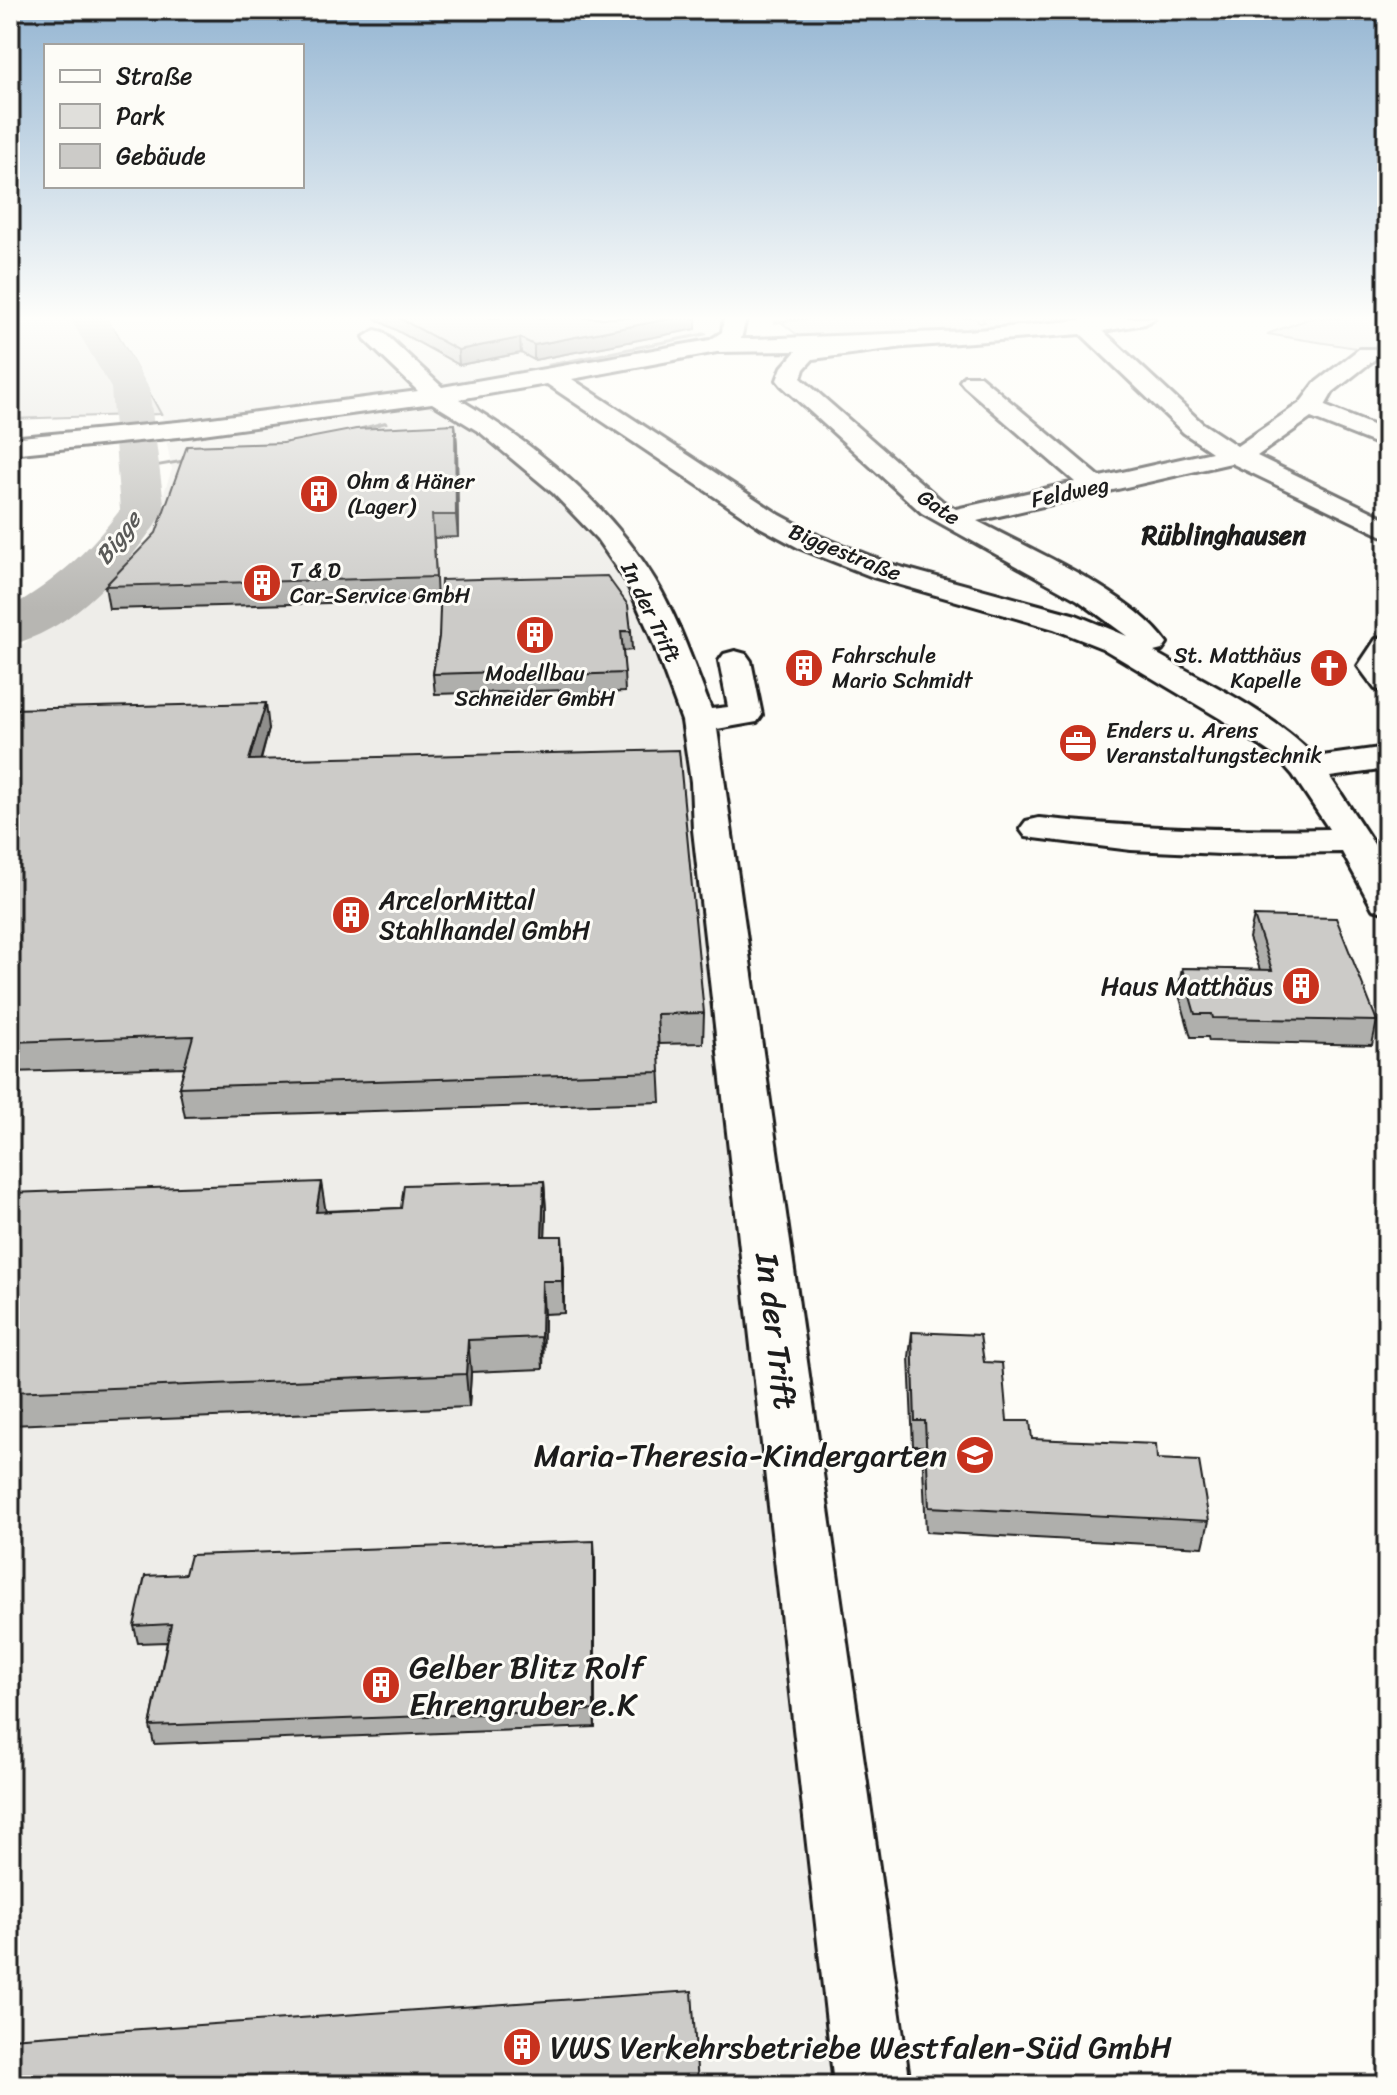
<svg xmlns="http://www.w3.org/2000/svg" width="1397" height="2095" font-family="Sriracha,sans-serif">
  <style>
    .built { fill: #eeede9 }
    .green { fill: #e0dfdb; stroke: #7e7e7c; stroke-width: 2 }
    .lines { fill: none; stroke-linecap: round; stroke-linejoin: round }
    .stream { fill: #797876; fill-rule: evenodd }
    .river { fill: #b7b6b2; fill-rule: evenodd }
    .street-casing { stroke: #1c1c1c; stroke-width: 6 }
    .street { fill: #fdfcf7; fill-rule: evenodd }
    .wall { fill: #afafac; stroke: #1c1c1c; stroke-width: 2 }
    .shaded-wall { fill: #8f8e8c; stroke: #1c1c1c; stroke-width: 2 }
    .building { fill: #cccbc8; stroke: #1c1c1c; stroke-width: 2 }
    .labels { text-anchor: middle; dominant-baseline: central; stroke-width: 6; stroke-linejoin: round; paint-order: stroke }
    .far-poi-label { font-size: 22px; fill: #1c1c1c; stroke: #fdfcf7; text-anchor: start }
    .far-street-label { font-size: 22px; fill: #1c1c1c; stroke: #fdfcf7 }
    .far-water-label { font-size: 24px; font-style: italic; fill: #5a5a58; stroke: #fdfcf7 }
    .far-quarter-label { font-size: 26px; font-weight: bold; fill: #1c1c1c; stroke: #fdfcf7 }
    .poi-label { font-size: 26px; fill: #1c1c1c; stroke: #fdfcf7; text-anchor: start }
    .near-street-label { font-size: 32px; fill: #1c1c1c; stroke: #fdfcf7 }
    .near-poi-label { font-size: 32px; fill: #1c1c1c; stroke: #fdfcf7; text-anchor: start }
  </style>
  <rect width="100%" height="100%" fill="#fdfcf7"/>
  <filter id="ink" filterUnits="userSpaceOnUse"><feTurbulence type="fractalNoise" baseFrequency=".0125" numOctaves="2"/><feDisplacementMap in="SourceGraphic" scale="16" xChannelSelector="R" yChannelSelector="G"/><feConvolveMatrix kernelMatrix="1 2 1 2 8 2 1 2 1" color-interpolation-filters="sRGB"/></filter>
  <g filter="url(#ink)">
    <polygon class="built" points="102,318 735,318 727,341 438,395 607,533 699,721 872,2085 10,2085 10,654 145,549 172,469 161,414 116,332"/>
    <g class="green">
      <polygon points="10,318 102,318 116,331 161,414 10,419"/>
      <polygon points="819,318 975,318 980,323 985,322 981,318 1134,318 997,338 800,337 781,322"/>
      <polygon points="1311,318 1387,318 1387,338 1369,350 1267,334"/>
    </g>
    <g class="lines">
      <g class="stream">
        <polygon points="789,318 810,318 775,324 772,322"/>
        <polygon points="706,332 708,335 550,366 547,364"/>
        <polygon points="385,421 388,423 387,424 349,433 346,431"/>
        <polygon points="197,457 201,459 199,460 139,470 135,468"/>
      </g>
      <path class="river" d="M70,318H107L149,388L165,511C128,565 76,629 10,645V608C58,579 86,554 120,510L111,388Z"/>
      <g class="street-casing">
        <g id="street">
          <path d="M724,318H746L741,339H753L967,331L1102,318H1155L1145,324L1103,331L1202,423L1237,446L1300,403L1315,383L1359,349H1375L1378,354L1375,359L1333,392L1325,406L1387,431V448L1311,418L1257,456L1387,519V538L1231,463L977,521C1032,550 1132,593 1167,643L1162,650L1154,652C1207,683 1272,712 1315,757L1387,747V769L1330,777L1387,864V913L1373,909L1342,852L1221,854L1131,850L1026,837L1020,829L1026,821L1039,818C1136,828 1231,831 1329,829L1293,775L1278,758L1221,719L1102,648L1054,629L873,577L799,548L760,527L547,384L459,399C534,444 609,504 655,580C679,620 694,666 711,709L728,707L719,661L724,654L735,651L746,654L751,661L762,715L757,722L717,729L910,2085H834L693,830L691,782L682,721L649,632L626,581L597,539L553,493L481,433L432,403L188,436L10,454V438L188,421L418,391L367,342L364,337L375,330L383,332L442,387L710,340L722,332ZM1081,334L1184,433L1212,452L1100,477L980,376H964L960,381L964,386L1075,482L956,509L942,501L801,378L804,369L813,359L904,347ZM796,351L782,367L777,380L781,385L922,513L1078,600L1127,636L1076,615L893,565L819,536L780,515L572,379L717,352Z"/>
          <polygon points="1387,637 1387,692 1375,689 1358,666 1376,639"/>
        </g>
      </g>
      <use href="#street" class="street"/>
    </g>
    <g class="wall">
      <polygon points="374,318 696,318 696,329 534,360 521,353 459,365"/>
      <polygon points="455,424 457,445 458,537 434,538 437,600 109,609 105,586 283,443"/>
      <polygon points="631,631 632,650 623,651 625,692 568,694 568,690 435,694 433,674 439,637"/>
      <polygon points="10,709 269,729 261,760 704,1013 703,1043 658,1044 661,1102 185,1117 179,1087 185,1067 10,1072"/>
      <polygon points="1254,916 1377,1021 1372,1045 1209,1041 1208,1037 1191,1037 1178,991 1182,968 1260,970 1249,938"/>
      <polygon points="544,1181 546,1212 545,1236 562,1236 564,1313 544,1314 543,1369 471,1372 469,1407 10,1425 10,1193 325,1211 401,1208"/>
      <polygon points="912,1332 984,1362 1007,1421 1032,1439 1157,1459 1209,1521 1203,1547 926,1532 922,1446 913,1446 909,1357"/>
      <polygon points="595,1559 595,1727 154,1744 150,1726 167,1642 138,1643 134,1626"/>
    </g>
    <g class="shaded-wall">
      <polygon points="674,318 696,318 696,329 534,360 534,345"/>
      <polygon points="520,338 521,353 459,365 458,350"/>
      <polygon points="455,424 457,445 458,537 456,515"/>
      <polygon points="266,703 269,729 253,787 249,760"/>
      <polygon points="544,1181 546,1212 544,1268 542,1236"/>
      <polygon points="321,1182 326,1213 316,1212"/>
      <polygon points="562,1236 564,1267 564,1313 562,1281"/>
      <polygon points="542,1281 544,1314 543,1369 541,1337"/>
      <polygon points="468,1340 471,1372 469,1407 466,1374"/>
      <polygon points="594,1541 595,1559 595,1727 594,1710"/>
    </g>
    <g class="building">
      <polygon points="399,318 674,318 534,345 520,338 458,350"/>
      <polygon points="455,424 456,515 432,515 436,577 105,586 156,533 187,446 283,443 356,429"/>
      <polygon points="607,576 628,605 631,631 621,631 625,673 567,675 567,670 433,674 439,637 441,580"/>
      <polygon points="266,703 249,760 679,750 704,1013 657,1014 660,1072 179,1087 193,1036 10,1042 10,709"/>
      <polygon points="1254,916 1336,918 1377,1021 1213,1018 1212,1014 1195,1014 1182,968 1272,970"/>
      <polygon points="544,1181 542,1236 562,1236 562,1281 542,1281 541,1337 468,1340 466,1374 10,1392 10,1193 321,1182 316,1212 401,1208 404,1185"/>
      <polygon points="912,1332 980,1335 984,1362 1002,1363 1007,1421 1030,1421 1032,1439 1156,1444 1157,1459 1199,1461 1209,1521 929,1507 925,1421 915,1421"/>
      <polygon points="594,1541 594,1710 150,1726 171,1624 134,1626 145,1576 185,1574 190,1555"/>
      <polygon points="692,1991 698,2085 10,2085 10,2038"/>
    </g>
  </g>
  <linearGradient id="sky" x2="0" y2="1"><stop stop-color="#94b5d2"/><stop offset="0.52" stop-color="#fefefb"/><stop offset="1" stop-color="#fefefb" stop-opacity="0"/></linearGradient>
  <rect width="1397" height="612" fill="url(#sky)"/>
  <defs>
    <g id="building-disc" transform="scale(2)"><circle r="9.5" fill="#c8321e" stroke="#fdfcf7"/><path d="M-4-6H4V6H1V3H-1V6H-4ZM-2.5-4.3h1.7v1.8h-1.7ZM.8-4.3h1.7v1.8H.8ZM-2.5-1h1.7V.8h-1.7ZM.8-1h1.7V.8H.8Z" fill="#fff"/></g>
    <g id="church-disc" transform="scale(2)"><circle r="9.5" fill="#c8321e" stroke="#fdfcf7"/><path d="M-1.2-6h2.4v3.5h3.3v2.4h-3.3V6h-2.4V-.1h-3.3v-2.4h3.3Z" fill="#fff"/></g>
    <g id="office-disc" transform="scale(2)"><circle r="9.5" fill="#c8321e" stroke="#fdfcf7"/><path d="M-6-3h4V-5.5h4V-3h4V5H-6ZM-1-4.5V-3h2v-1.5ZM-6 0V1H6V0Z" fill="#fff"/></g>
    <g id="school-disc" transform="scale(2)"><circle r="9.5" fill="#c8321e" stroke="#fdfcf7"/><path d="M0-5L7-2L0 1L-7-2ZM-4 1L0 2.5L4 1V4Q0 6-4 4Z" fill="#fff"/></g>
  </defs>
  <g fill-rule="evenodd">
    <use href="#building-disc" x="319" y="494"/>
    <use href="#building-disc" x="262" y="583"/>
    <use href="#building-disc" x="535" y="635"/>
    <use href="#building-disc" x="804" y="668"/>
    <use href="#church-disc" x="1329" y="668"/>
    <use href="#office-disc" x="1078" y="743"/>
    <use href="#building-disc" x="351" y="915"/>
    <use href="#building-disc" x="1301" y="986"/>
    <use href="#school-disc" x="975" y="1455"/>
    <use href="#building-disc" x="381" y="1685"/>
    <use href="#building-disc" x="522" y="2047"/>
  </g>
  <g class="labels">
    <g class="far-poi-label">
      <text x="347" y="481">Ohm &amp; Häner<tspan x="347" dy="25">(Lager)</tspan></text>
      <text x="290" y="570">T &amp; D<tspan x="290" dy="25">Car-Service GmbH</tspan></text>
      <text x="832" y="655">Fahrschule<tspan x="832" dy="25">Mario Schmidt</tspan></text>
      <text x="1301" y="655" text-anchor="end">St. Matthäus<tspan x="1301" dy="25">Kapelle</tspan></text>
      <text x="535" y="673" text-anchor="middle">Modellbau<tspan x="535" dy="25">Schneider GmbH</tspan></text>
      <text x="1106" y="730">Enders u. Arens<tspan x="1106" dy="25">Veranstaltungstechnik</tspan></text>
    </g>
    <g class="far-street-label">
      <text transform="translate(1070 492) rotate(-12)">Feldweg</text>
      <text transform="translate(939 507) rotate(34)">Gate</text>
      <text transform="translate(845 552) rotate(22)">Biggestraße</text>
      <text transform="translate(651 612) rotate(64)">In der Trift</text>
    </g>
    <g class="far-water-label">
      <text transform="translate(118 538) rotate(-53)">Bigge</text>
    </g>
    <g class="far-quarter-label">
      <text x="1224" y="535">Rüblinghausen</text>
    </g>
    <g class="poi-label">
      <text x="379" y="900">ArcelorMittal<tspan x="379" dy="30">Stahlhandel GmbH</tspan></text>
      <text x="1273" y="986" text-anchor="end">Haus Matthäus</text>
    </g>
    <g class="near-street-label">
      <text transform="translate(776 1331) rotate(83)">In der Trift</text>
    </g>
    <g class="near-poi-label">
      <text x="947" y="1455" text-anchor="end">Maria-Theresia-Kindergarten</text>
      <text x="409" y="1667">Gelber Blitz Rolf<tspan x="409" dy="37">Ehrengruber e.K</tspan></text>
      <text x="550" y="2047">VWS Verkehrsbetriebe Westfalen-Süd GmbH</text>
    </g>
  </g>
  <rect width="1397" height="2095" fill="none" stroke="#fdfcf7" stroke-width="40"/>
  <rect x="20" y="20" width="1357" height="2055" fill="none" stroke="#1c1c1c" stroke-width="3" filter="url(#ink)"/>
  <rect x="44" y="44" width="260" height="144" fill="#fdfcf7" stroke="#a3a29f" stroke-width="2"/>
  <rect x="60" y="70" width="40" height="12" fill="#fdfcf7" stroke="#a3a29f" stroke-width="2"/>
  <text x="116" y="84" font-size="24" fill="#1c1c1c">Straße</text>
  <rect x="60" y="104" width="40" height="24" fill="#e0dfdb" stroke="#a3a29f" stroke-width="2"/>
  <text x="116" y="124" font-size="24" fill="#1c1c1c">Park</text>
  <rect x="60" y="144" width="40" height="24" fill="#cccbc8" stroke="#a3a29f" stroke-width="2"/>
  <text x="116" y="164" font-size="24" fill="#1c1c1c">Gebäude</text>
</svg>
